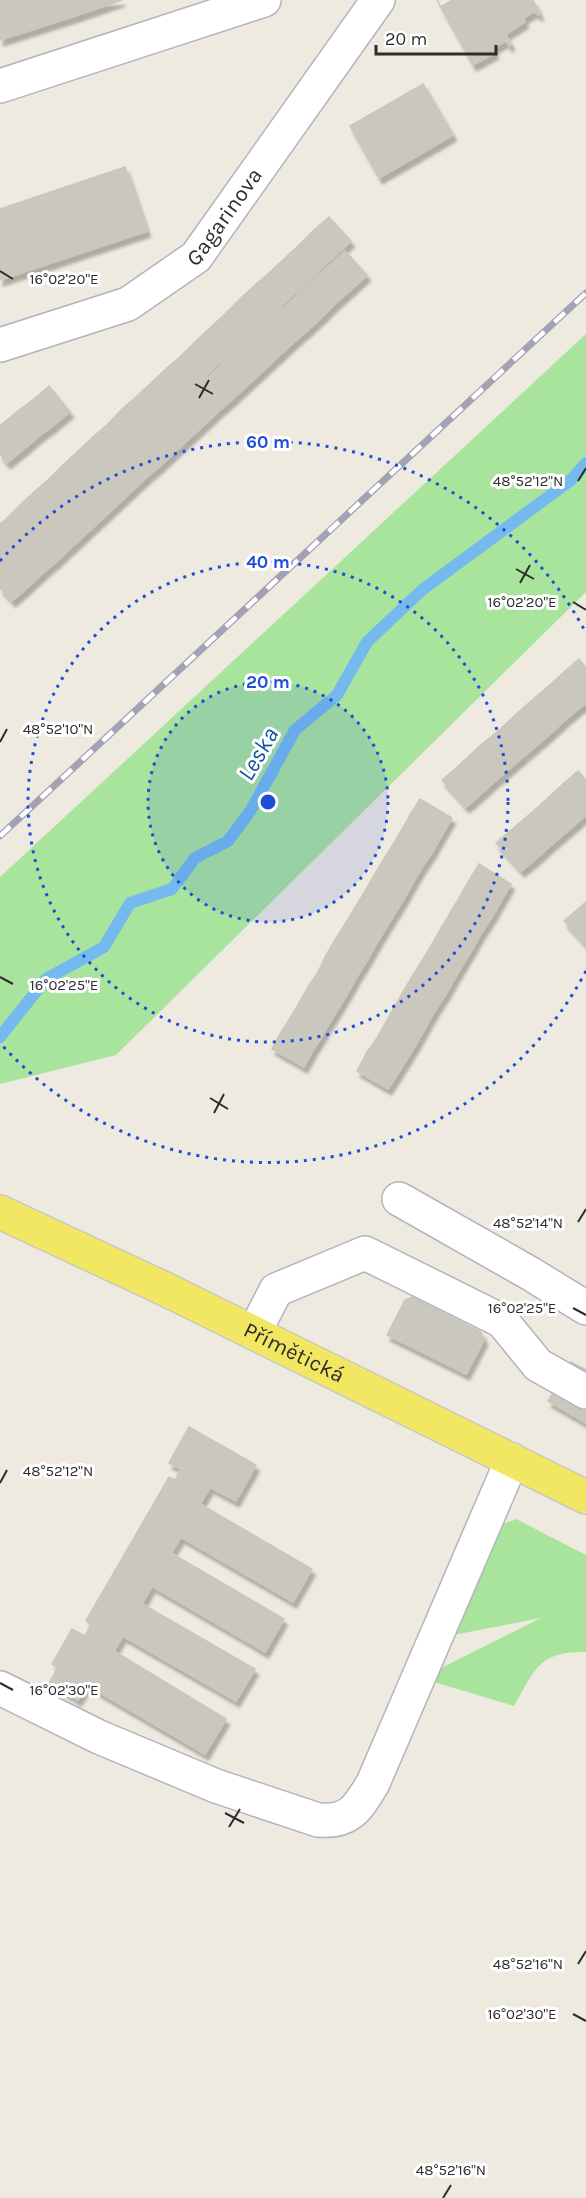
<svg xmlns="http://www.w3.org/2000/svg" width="586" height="2198" font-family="Karla,sans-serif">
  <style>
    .green { fill: #a9e49d }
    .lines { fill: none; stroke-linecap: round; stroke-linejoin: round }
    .stream { stroke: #74baef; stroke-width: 12 }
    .building { fill: #cac8be; stroke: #cac7b9; stroke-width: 1.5; filter: url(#shadow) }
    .minor-casing { stroke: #b3b3c0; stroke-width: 36 }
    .major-casing { stroke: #c8c8c8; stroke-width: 36 }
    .minor { stroke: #fff; stroke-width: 33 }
    .major { stroke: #f1e762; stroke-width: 33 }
    .rail-casing { stroke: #a2a2b7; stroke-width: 7 }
    .rail { stroke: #fff; stroke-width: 4.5; stroke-dasharray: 14; stroke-linecap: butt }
    .ticks { fill: none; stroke: #2d2d2d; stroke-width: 2 }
    .ring { fill: none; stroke: #1d4ed8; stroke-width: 3; stroke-dasharray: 3 6 }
    .labels { text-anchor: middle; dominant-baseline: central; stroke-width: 6; stroke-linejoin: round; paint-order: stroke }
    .street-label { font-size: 22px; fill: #2d2d2d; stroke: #fff }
    .water-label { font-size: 24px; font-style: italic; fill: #0e55a0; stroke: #fff }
    .ticks-label { font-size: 15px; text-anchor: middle; fill: #2d2d2d; stroke: #fff; stroke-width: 6; stroke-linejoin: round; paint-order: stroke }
    .centre { fill: #1d4ed8; stroke: #fff; stroke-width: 3 }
    .ring-label { font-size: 18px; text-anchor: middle; font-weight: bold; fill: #1d4ed8; stroke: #fff; stroke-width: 6; stroke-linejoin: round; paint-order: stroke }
  </style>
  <defs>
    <filter id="shadow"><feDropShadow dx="3.5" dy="6" stdDeviation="1.5" flood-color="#0004"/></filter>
  </defs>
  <rect width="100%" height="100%" fill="#eeeae0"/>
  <g class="green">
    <polygon points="586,334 586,592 116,1055 0,1084 0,877"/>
    <path d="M516,1519L586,1555V1652C539,1651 535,1669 514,1706L434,1682L441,1668L541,1618L448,1636L500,1525Z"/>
  </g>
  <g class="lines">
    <polyline class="stream" points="0,1037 46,979 104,947 130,903 172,889 195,858 228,841 251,810 295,730 337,695 367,642 422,590 571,480 586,463"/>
  </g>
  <g class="building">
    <polygon points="0,0 69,0 75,16 0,40"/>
    <polygon points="69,0 122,0 75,16"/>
    <polygon points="437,0 441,7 452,0 485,0 511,44 509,46 506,41 493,48 495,53 473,65"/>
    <polygon points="485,0 533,0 540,14 538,15 535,11 523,18 525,22 506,34"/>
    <polygon points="423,84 453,135 379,178 350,126"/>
    <polygon points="125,167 147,231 0,280 0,209"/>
    <polygon points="329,217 351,241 337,254 314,230"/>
    <polygon points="314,230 337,254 322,268 300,244"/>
    <polygon points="300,244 322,268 307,282 285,258"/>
    <polygon points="345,251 367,275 352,289 330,265"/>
    <polygon points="285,258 307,282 292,296 270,272"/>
    <polygon points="330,265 352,289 337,302 315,278"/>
    <polygon points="270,272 292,296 278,310 256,284"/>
    <polygon points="315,278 337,302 323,316 300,292"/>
    <polygon points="256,284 278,310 264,322 241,298"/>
    <polygon points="300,292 323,316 308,330 286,306"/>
    <polygon points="241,298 264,322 249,336 227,312"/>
    <polygon points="286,306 308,330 293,343 271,319"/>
    <polygon points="227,312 249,336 233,351 211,327"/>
    <polygon points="271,319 293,343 278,357 256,333"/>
    <polygon points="211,327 233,351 218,364 196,341"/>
    <polygon points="256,333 278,357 263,371 241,346"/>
    <polygon points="196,341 218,364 204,378 182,355"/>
    <polygon points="241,346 263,371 249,384 226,360"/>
    <polygon points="182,355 204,378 189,392 167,368"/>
    <polygon points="226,360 249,384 234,398 212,374"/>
    <polygon points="167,368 189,392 174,406 152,382"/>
    <polygon points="212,374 234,398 219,411 197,387"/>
    <polygon points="152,382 174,406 160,419 137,396"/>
    <polygon points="49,386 70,412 54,425 34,399"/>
    <polygon points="197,387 219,411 204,425 182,401"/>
    <polygon points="137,396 160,419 145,434 122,409"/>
    <polygon points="34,399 54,425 38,437 18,411"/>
    <polygon points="182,401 204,425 189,439 167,415"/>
    <polygon points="122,409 145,434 130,447 108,424"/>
    <polygon points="18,411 38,437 23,450 2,424"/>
    <polygon points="167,415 189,439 175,452 152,428"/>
    <polygon points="2,424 23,450 7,463 0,454 0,426"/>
    <polygon points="108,424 130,447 116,461 93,437"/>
    <polygon points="152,428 175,452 160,466 137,442"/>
    <polygon points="93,437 116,461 101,474 78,451"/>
    <polygon points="137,442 160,466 145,479 123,455"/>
    <polygon points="78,451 101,474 86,488 63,465"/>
    <polygon points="123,455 145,479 130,493 108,470"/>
    <polygon points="63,465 86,488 71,502 49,479"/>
    <polygon points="108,470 130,493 115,507 94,483"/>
    <polygon points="49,479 71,502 56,516 34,492"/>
    <polygon points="94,483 115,507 100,521 79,497"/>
    <polygon points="34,492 56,516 42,530 19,506"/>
    <polygon points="79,497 100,521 86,534 64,511"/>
    <polygon points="19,506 42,530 27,544 5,520"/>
    <polygon points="64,511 86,534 71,548 49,524"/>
    <polygon points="5,520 27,544 12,557 0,544 0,524"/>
    <polygon points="49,524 71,548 56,562 34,538"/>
    <polygon points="34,538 56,562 41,575 19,551"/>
    <polygon points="0,544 12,557 0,569"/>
    <polygon points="19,551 41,575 26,589 5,565"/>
    <polygon points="5,565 26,589 12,601 0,588 0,569"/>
    <polygon points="579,659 586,668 586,695 565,671"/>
    <polygon points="565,671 586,695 586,703 576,711 552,683"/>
    <polygon points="552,683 576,711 562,723 538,695"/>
    <polygon points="538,695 562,723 549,735 524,707"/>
    <polygon points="524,707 549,735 535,747 511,719"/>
    <polygon points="511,719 535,747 521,759 497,732"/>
    <polygon points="497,732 521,759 507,771 483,743"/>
    <polygon points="483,743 507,771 493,783 469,756"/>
    <polygon points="469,756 493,783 480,795 456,768"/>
    <polygon points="456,768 480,795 466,807 442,780"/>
    <polygon points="578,771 586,780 586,808 564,783"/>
    <polygon points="564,783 586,808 586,815 576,824 551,795"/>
    <polygon points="551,795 576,824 563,835 538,807"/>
    <polygon points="420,799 452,818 442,835 410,815"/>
    <polygon points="538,807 563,835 549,847 524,819"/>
    <polygon points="410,815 442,835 433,851 401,831"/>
    <polygon points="524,819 549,847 536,859 511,830"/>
    <polygon points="511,830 536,859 521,871 496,843"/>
    <polygon points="401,831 433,851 423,866 392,846"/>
    <polygon points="392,846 423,866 414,881 382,862"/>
    <polygon points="382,862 414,881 405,897 373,877"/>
    <polygon points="479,864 511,884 501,901 468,882"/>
    <polygon points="373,877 405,897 396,912 364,893"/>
    <polygon points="468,882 501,901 492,917 459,898"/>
    <polygon points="364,893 396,912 386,928 354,909"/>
    <polygon points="459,898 492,917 482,932 450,913"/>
    <polygon points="586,902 586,945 564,921"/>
    <polygon points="354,909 386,928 377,943 345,924"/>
    <polygon points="450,913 482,932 473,948 441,928"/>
    <polygon points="345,924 377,943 368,959 335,940"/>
    <polygon points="441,928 473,948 464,963 432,944"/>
    <polygon points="335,940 368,959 358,975 326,955"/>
    <polygon points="432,944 464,963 455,978 423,959"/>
    <polygon points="326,955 358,975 349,991 318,972"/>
    <polygon points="423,959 455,978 446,994 413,975"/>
    <polygon points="318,972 349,991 340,1006 308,987"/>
    <polygon points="413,975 446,994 436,1009 404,990"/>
    <polygon points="308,987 340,1006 330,1022 299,1003"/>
    <polygon points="404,990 436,1009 427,1025 395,1006"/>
    <polygon points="299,1003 330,1022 321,1038 290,1018"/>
    <polygon points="395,1006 427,1025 418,1041 386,1022"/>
    <polygon points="290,1018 321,1038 312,1052 280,1034"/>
    <polygon points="386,1022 418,1041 409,1056 377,1038"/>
    <polygon points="280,1034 312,1052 304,1067 272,1049"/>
    <polygon points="377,1038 409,1056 399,1072 367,1052"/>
    <polygon points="367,1052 399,1072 388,1089 357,1071"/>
    <polygon points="412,1297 481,1332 484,1340 466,1374 387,1335 405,1300"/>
    <polygon points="571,1362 586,1370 586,1423 548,1401"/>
    <polygon points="189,1427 256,1465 236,1501 210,1487 203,1499 168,1479 169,1477 175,1480 181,1469 169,1463"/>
    <polygon points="168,1479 203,1499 200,1504 312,1569 293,1602 181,1537 171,1553 284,1619 265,1652 152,1586 142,1604 255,1669 236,1701 123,1636 121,1639 87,1619"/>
    <polygon points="87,1619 121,1639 114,1651 226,1719 205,1754 87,1685 78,1700 49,1683 58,1668 52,1664 72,1629 85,1636 91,1624 86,1621"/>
  </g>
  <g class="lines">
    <g class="minor-casing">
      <g id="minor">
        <polyline points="0,86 264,0"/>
        <path id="s1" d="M0,345L128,304L196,257L378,0"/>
        <polyline points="399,1199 531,1274 586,1308"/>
        <polyline points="254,1333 276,1290 365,1253 502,1321 538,1365 586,1392"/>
        <path d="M0,1688L99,1737L216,1786L318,1820C350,1823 358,1808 373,1783L512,1460"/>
      </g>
    </g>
    <g class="major-casing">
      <g id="major">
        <path id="s2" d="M0,1212L167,1290L586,1497"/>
      </g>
    </g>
    <use href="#minor" class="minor"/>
    <use href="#major" class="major"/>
    <g class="rail-casing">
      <polyline id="rail" points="0,836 586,293"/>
    </g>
    <use href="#rail" class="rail"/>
  </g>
  <path class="ticks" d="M0,271L13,279M195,384L213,394M199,398L209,380M578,481L586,468M516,569L534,579M520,583L530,565M573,602L586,610M0,742L7,729M0,977L13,984M210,1098L228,1109M214,1113L224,1094M578,1222L586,1209M573,1308L586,1315M0,1483L7,1470M0,1683L13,1690M225,1813L244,1823M229,1827L240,1809M578,1964L586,1951M573,2014L586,2021M443,2198L451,2185"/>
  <circle cx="268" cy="802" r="120" fill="#1d4ed8" fill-opacity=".12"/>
  <g class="ring">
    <circle cx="268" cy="802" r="120"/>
    <circle cx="268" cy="802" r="240"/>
    <path d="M586 971A360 360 0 0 1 0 1043M0 561A360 360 0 0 1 586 633"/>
  </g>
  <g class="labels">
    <g class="street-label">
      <text stroke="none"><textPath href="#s1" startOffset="266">Gagarinova</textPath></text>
      <text stroke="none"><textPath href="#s2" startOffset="326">Přímětická</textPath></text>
    </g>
    <g class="water-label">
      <text transform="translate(258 754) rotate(-60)">Leska</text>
    </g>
  </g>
  <g class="ticks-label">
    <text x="64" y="284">16°02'20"E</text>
    <text x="528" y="486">48°52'12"N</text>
    <text x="522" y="607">16°02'20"E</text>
    <text x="58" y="734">48°52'10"N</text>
    <text x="64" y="990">16°02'25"E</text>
    <text x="528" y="1228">48°52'14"N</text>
    <text x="522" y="1313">16°02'25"E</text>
    <text x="58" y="1476">48°52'12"N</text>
    <text x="64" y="1695">16°02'30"E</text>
    <text x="528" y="1969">48°52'16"N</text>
    <text x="522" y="2019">16°02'30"E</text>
    <text x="451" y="2175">48°52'16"N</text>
  </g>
  <circle cx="268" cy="802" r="9" class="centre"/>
  <g class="ring-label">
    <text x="268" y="448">60 m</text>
    <text x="268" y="568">40 m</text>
    <text x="268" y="688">20 m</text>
  </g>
  <path d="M376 45v9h120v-9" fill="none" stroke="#2d2d2d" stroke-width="3"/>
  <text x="385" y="45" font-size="18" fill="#2d2d2d" stroke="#ffffff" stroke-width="4.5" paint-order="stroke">20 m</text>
</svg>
